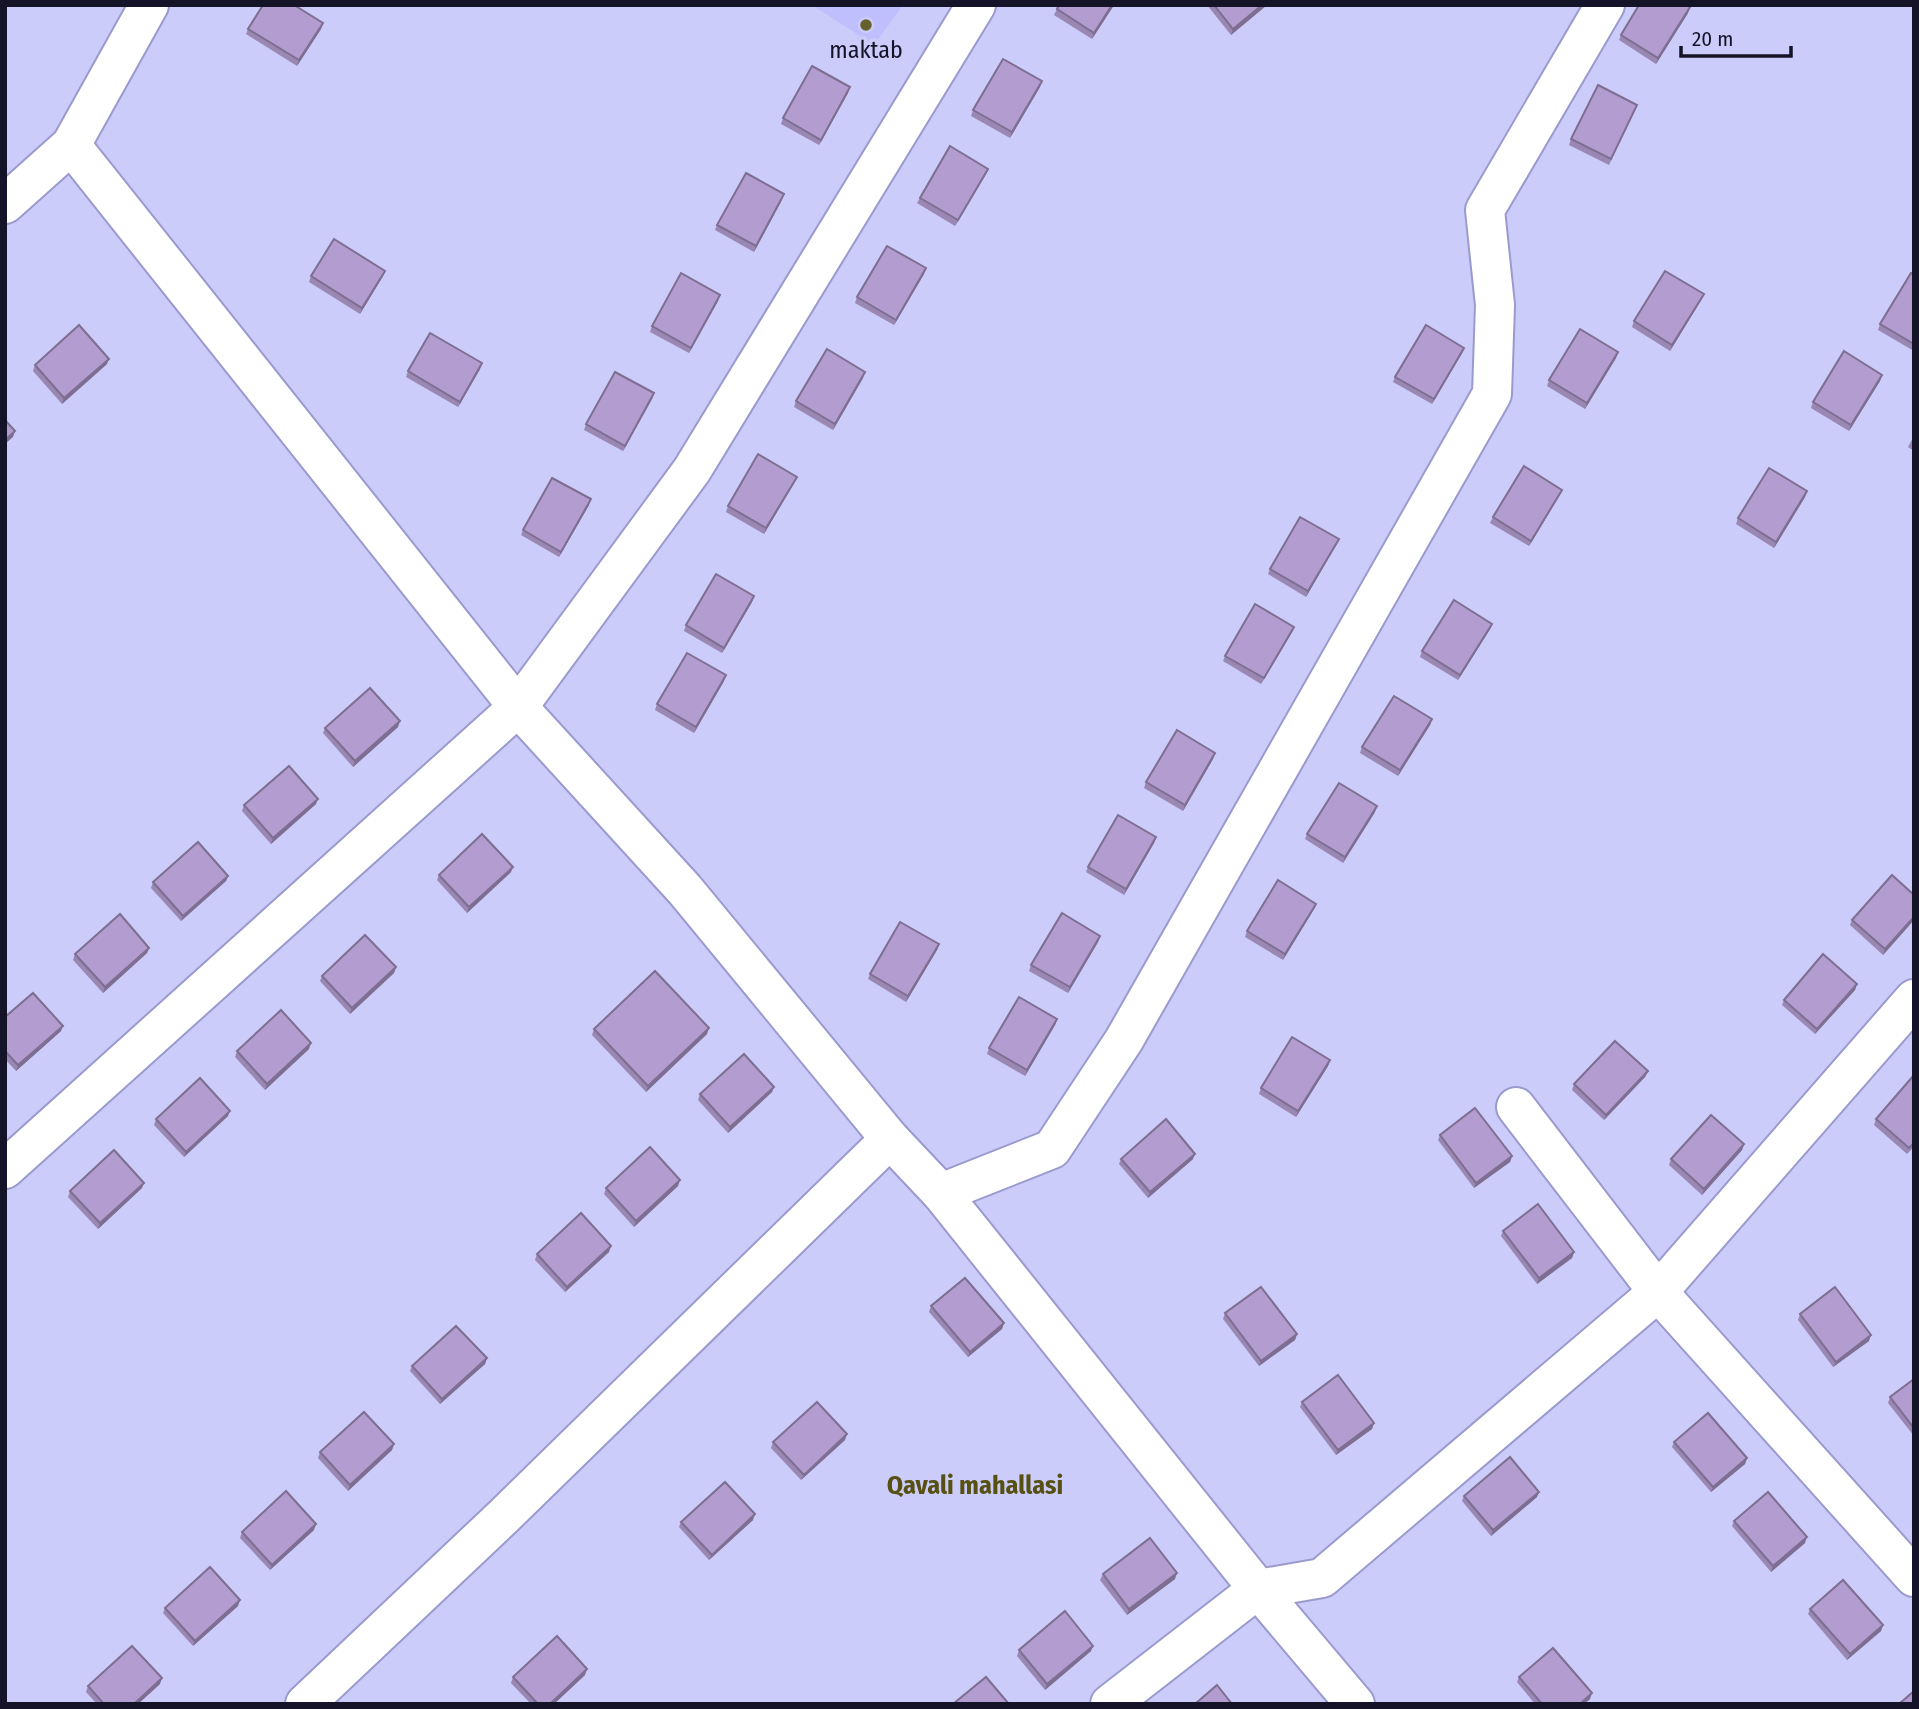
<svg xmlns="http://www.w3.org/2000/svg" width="1919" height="1709" font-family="'Fira Sans Condensed',sans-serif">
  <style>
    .built { fill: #bfbffd }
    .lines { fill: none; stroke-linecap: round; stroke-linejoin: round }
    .minor-casing { stroke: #9a9acf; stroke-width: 42 }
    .minor { stroke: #fff; stroke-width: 38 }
    .wall { fill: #9a87b3 }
    .shaded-wall { fill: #7d6e92 }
    .building { fill: #b39dd0; stroke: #7d6e92; stroke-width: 2 }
    .poi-dot { fill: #65612d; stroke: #cbccf9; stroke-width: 2.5 }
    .labels { text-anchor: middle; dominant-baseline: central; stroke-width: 7; stroke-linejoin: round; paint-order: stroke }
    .poi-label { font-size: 24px; fill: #141327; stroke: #cbccf9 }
    .neighbourhood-label { font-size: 26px; font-weight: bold; fill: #565113; stroke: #cbccf9 }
  </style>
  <rect width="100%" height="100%" fill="#cbccf9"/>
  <polygon class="built" points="812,5 903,5 874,45"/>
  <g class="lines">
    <g class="minor-casing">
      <g id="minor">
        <polyline points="71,145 518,707 685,890 890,1139 941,1193 1258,1589 1355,1704"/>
        <polyline points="5,204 71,145 149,5"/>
        <polyline points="1516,1107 1658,1292 1914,1577"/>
        <polyline points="5,1169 518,707 692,470 976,5"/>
        <polyline points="941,1193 1052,1149 1124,1040 1492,394 1495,305 1485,210 1605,5"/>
        <polyline points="305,1704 504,1516 890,1139"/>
        <polyline points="1110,1704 1258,1589 1322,1578 1658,1292 1914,999"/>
      </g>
    </g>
    <use href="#minor" class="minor"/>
  </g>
  <g class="wall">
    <polygon points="1114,5 1092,39 1054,15 1057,9"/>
    <polygon points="1207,5 1267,5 1231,35"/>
    <polygon points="1688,13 1656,64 1619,40 1621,35"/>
    <polygon points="323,23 321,29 297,66 246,34 248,29"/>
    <polygon points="1040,87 1010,138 971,116 973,110"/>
    <polygon points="848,93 819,145 781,124 783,118"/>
    <polygon points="1635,110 1609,165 1569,145 1571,139"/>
    <polygon points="986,174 955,226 917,203 920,198"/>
    <polygon points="784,194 754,252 715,230 717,225"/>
    <polygon points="924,274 894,325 855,303 857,297"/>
    <polygon points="1914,274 1914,351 1878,330 1880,324"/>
    <polygon points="311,276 383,276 360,314 309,282"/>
    <polygon points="1701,300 1670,351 1632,327 1634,321"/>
    <polygon points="718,301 689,353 650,332 652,326"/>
    <polygon points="1618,352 1616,358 1585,409 1547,386 1549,380"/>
    <polygon points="1462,353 1432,404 1393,382 1395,377"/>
    <polygon points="107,364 62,404 33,371 35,365"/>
    <polygon points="480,369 458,407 406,377 408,371"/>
    <polygon points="1882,375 1880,381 1849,431 1811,408 1813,402"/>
    <polygon points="863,378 833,430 794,407 796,401"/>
    <polygon points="654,393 652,399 623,451 584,430 586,424"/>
    <polygon points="1914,436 1914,451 1908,447"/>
    <polygon points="794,483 764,534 726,512 728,506"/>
    <polygon points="1807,491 1805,497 1774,548 1736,524 1738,518"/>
    <polygon points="1559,496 1529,546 1490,523 1493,517"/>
    <polygon points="589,505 559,557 521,535 523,530"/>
    <polygon points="1336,545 1306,597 1268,574 1270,569"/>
    <polygon points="754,596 752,602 722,653 684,631 686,625"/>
    <polygon points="1492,624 1490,629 1458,680 1420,657 1422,651"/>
    <polygon points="1292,632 1261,684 1223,661 1225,656"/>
    <polygon points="724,681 694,733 655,710 657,704"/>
    <polygon points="1432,719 1430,725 1398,776 1360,753 1362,747"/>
    <polygon points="398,727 353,767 323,733 325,728"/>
    <polygon points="1213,759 1183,811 1144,788 1146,782"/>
    <polygon points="316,804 271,844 242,811 244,805"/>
    <polygon points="1375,812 1343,863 1305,839 1307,834"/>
    <polygon points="1156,837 1154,843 1124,895 1086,872 1088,867"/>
    <polygon points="511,872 467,913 437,880 439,875"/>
    <polygon points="228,876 226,881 181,921 151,888 153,882"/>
    <polygon points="1914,895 1914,920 1883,955 1850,925 1852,920"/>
    <polygon points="1316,904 1314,909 1283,960 1245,937 1247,931"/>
    <polygon points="1100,936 1098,942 1068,993 1029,971 1031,965"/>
    <polygon points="939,944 937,950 906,1002 868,979 870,974"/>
    <polygon points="149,948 147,953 103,993 73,960 75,954"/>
    <polygon points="396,967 394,973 350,1014 320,981 322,976"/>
    <polygon points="1857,984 1855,990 1815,1034 1782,1005 1784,1000"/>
    <polygon points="5,1017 61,1031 16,1071 5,1059"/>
    <polygon points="1057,1019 1055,1025 1025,1076 987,1054 989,1048"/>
    <polygon points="594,1029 707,1034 646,1092 592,1035"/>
    <polygon points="309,1049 265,1090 235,1057 237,1051"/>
    <polygon points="1330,1060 1328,1066 1296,1117 1259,1094 1261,1088"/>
    <polygon points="1648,1071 1645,1077 1604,1120 1572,1090 1574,1084"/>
    <polygon points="774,1087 772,1092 728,1133 698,1100 700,1094"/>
    <polygon points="228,1116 184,1157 154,1125 156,1119"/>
    <polygon points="1876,1119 1914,1147 1907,1154 1874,1125"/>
    <polygon points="1440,1135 1512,1156 1510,1162 1474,1188 1438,1140"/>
    <polygon points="1744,1144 1742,1150 1702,1195 1669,1165 1671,1159"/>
    <polygon points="1121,1159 1193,1159 1148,1198 1119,1164"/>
    <polygon points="678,1186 634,1227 604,1194 606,1188"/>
    <polygon points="142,1188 98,1229 68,1197 70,1191"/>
    <polygon points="1503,1231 1574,1252 1572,1258 1537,1284 1501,1236"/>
    <polygon points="609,1252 565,1292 535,1260 537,1254"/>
    <polygon points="931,1306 1004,1323 1002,1329 968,1357 929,1312"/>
    <polygon points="1225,1313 1297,1334 1295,1340 1259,1366 1223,1319"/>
    <polygon points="1800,1314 1869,1341 1833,1367 1798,1320"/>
    <polygon points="487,1358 485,1364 440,1404 410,1371 412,1366"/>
    <polygon points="1914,1379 1914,1436 1888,1403 1890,1397"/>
    <polygon points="1302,1402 1374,1423 1372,1429 1336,1455 1300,1407"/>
    <polygon points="845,1440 801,1480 771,1448 773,1442"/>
    <polygon points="1674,1442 1747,1458 1745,1464 1711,1492 1672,1447"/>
    <polygon points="394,1444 392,1450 348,1491 318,1458 320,1452"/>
    <polygon points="1464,1496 1537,1497 1491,1536 1462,1501"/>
    <polygon points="753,1520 709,1560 679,1527 681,1522"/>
    <polygon points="1734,1521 1805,1543 1771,1572 1732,1526"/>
    <polygon points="314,1530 270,1570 240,1538 242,1532"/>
    <polygon points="1103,1574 1175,1579 1127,1615 1100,1580"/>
    <polygon points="238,1606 193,1646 163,1613 165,1608"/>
    <polygon points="1810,1609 1883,1625 1881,1631 1847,1660 1808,1614"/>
    <polygon points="1019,1650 1091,1651 1045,1690 1017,1656"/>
    <polygon points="585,1675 554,1704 531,1704 511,1683 513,1677"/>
    <polygon points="1519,1677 1590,1699 1584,1704 1535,1704 1517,1682"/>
    <polygon points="160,1684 138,1704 97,1704 86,1692 88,1686"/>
  </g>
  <g class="shaded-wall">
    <polygon points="1112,5 1114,5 1092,39 1094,33"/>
    <polygon points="1262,5 1267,5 1231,35 1233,29"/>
    <polygon points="1690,7 1688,13 1656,64 1658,58"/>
    <polygon points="323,23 321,29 297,66 299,60"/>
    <polygon points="1042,81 1040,87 1010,138 1012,132"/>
    <polygon points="850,87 848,93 819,145 821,140"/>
    <polygon points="988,169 986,174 955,226 958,220"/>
    <polygon points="784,194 782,200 754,252 756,246"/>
    <polygon points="926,268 924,274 894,325 896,320"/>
    <polygon points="385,271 383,276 360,314 362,308"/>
    <polygon points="1704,294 1701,300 1670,351 1672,345"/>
    <polygon points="720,295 718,301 689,353 691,348"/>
    <polygon points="1464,348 1462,353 1432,404 1434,399"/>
    <polygon points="1618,352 1616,358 1585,409 1587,403"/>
    <polygon points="109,359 107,364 62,404 64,398"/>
    <polygon points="482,363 480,369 458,407 460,402"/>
    <polygon points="865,372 863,378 833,430 835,424"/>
    <polygon points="1882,375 1880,381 1849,431 1851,425"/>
    <polygon points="654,393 652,399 623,451 625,446"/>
    <polygon points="15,431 13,437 5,444 5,440"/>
    <polygon points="797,477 794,483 764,534 766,528"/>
    <polygon points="1562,490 1559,496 1529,546 1531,541"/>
    <polygon points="1807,491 1805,497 1774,548 1776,542"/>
    <polygon points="591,499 589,505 559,557 561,552"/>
    <polygon points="1339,539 1336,545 1306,597 1308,591"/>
    <polygon points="754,596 752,602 722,653 724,648"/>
    <polygon points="1492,624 1490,629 1458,680 1460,675"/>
    <polygon points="1294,627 1292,632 1261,684 1264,678"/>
    <polygon points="726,675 724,681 694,733 696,727"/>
    <polygon points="1432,719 1430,725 1398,776 1400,770"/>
    <polygon points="400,721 398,727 353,767 355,761"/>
    <polygon points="1215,753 1213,759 1183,811 1185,805"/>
    <polygon points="318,799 316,804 271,844 273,838"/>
    <polygon points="1377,806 1375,812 1343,863 1345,857"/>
    <polygon points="1156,837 1154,843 1124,895 1126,889"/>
    <polygon points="513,867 511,872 467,913 469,907"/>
    <polygon points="228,876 226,881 181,921 183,916"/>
    <polygon points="1316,904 1314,909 1283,960 1285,954"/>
    <polygon points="1914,917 1914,920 1883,955 1885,949"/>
    <polygon points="1100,936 1098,942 1068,993 1070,987"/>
    <polygon points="939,944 937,950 906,1002 908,996"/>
    <polygon points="149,948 147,953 103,993 105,987"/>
    <polygon points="396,967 394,973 350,1014 352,1008"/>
    <polygon points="1857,984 1855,990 1815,1034 1817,1029"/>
    <polygon points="1057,1019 1055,1025 1025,1076 1027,1070"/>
    <polygon points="63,1026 61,1031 16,1071 18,1065"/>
    <polygon points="709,1028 707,1034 646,1092 648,1086"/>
    <polygon points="311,1043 309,1049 265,1090 267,1084"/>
    <polygon points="1330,1060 1328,1066 1296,1117 1298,1111"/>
    <polygon points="1648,1071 1645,1077 1604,1120 1606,1115"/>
    <polygon points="774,1087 772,1092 728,1133 730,1127"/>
    <polygon points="230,1111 228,1116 184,1157 186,1152"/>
    <polygon points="1744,1144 1742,1150 1702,1195 1704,1189"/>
    <polygon points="1195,1154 1193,1159 1148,1198 1150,1192"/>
    <polygon points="1512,1156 1510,1162 1474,1188 1476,1183"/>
    <polygon points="680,1180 678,1186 634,1227 636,1221"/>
    <polygon points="144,1183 142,1188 98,1229 100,1223"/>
    <polygon points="611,1246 609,1252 565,1292 567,1287"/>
    <polygon points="1574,1252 1572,1258 1537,1284 1539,1278"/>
    <polygon points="1004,1323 1002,1329 968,1357 970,1352"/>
    <polygon points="1297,1334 1295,1340 1259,1366 1261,1361"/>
    <polygon points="1871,1335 1869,1341 1833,1367 1836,1362"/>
    <polygon points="487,1358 485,1364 440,1404 442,1399"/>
    <polygon points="1374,1423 1372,1429 1336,1455 1338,1450"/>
    <polygon points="847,1434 845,1440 801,1480 804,1475"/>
    <polygon points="394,1444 392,1450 348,1491 350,1485"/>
    <polygon points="1747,1458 1745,1464 1711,1492 1713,1487"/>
    <polygon points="1539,1492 1537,1497 1491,1536 1493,1530"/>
    <polygon points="755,1514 753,1520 709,1560 712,1555"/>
    <polygon points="316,1524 314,1530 270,1570 272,1565"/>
    <polygon points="1807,1537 1805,1543 1771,1572 1773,1566"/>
    <polygon points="1177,1573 1175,1579 1127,1615 1129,1609"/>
    <polygon points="240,1600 238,1606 193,1646 195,1641"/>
    <polygon points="1883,1625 1881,1631 1847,1660 1850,1654"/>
    <polygon points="1093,1646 1091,1651 1045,1690 1047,1684"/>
    <polygon points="587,1669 585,1675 554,1704 550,1704"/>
    <polygon points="162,1678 160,1684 138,1704 134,1704"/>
    <polygon points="1592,1693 1590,1699 1584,1704 1580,1704"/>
  </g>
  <g class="building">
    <polygon points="263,5 294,5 323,23 299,60 248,29"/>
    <polygon points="1059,5 1112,5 1094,33 1057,9"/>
    <polygon points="1214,5 1262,5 1233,29"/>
    <polygon points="1639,5 1687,5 1690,7 1658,58 1621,35"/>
    <polygon points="1003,59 1042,81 1012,132 973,110"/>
    <polygon points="812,66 850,87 821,140 783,118"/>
    <polygon points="1598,85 1637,105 1611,159 1571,139"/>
    <polygon points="950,146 988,169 958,220 920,198"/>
    <polygon points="746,173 784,194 756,246 717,225"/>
    <polygon points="334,239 385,271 362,308 311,276"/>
    <polygon points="887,246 926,268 896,320 857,297"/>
    <polygon points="1665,271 1704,294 1672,345 1634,321"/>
    <polygon points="681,273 720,295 691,348 652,326"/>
    <polygon points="1911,273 1914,274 1914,344 1880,324"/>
    <polygon points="79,325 109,359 64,398 35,365"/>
    <polygon points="1426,325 1464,348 1434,399 1395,377"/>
    <polygon points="1580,329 1618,352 1587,403 1549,380"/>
    <polygon points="430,333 482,363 460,402 408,371"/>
    <polygon points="827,349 865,372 835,424 796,401"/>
    <polygon points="1844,351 1882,375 1851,425 1813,402"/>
    <polygon points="615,372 654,393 625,446 586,424"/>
    <polygon points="5,420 15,431 5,440"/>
    <polygon points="758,454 797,477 766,528 728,506"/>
    <polygon points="1524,466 1562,490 1531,541 1493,517"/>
    <polygon points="1769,468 1807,491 1776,542 1738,518"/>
    <polygon points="552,478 591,499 561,552 523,530"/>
    <polygon points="1300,517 1339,539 1308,591 1270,569"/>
    <polygon points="716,574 754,596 724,648 686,625"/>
    <polygon points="1454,600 1492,624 1460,675 1422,651"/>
    <polygon points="1255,604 1294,627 1264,678 1225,656"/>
    <polygon points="687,653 726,675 696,727 657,704"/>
    <polygon points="370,688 400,721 355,761 325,728"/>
    <polygon points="1394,696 1432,719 1400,770 1362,747"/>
    <polygon points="1177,730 1215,753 1185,805 1146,782"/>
    <polygon points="289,766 318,799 273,838 244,805"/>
    <polygon points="1339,783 1377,806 1345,857 1307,834"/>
    <polygon points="1118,815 1156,837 1126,889 1088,867"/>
    <polygon points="482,834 513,867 469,907 439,875"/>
    <polygon points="198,842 228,876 183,916 153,882"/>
    <polygon points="1892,875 1914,895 1914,917 1885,949 1852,920"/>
    <polygon points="1278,880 1316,904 1285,954 1247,931"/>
    <polygon points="1062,913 1100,936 1070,987 1031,965"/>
    <polygon points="120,914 149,948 105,987 75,954"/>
    <polygon points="900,922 939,944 908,996 870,974"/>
    <polygon points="365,935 396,967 352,1008 322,976"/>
    <polygon points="1823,954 1857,984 1817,1029 1784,1000"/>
    <polygon points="655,971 709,1028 648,1086 594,1029"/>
    <polygon points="33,993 63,1026 18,1065 5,1051 5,1017"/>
    <polygon points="1019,997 1057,1019 1027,1070 989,1048"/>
    <polygon points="281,1010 311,1043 267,1084 237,1051"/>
    <polygon points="1292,1037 1330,1060 1298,1111 1261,1088"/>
    <polygon points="1615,1041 1648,1071 1606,1115 1574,1084"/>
    <polygon points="744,1054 774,1087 730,1127 700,1094"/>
    <polygon points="1914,1075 1914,1143 1909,1148 1876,1119"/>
    <polygon points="200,1078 230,1111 186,1152 156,1119"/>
    <polygon points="1475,1108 1512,1156 1476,1183 1440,1135"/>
    <polygon points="1711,1115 1744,1144 1704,1189 1671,1159"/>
    <polygon points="1166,1119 1195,1154 1150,1192 1121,1159"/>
    <polygon points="650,1147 680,1180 636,1221 606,1188"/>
    <polygon points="114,1150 144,1183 100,1223 70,1191"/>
    <polygon points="1538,1204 1574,1252 1539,1278 1503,1231"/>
    <polygon points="581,1213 611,1246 567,1287 537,1254"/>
    <polygon points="965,1278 1004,1323 970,1352 931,1306"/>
    <polygon points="1261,1287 1297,1334 1261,1361 1225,1313"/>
    <polygon points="1835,1287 1871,1335 1836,1362 1800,1314"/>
    <polygon points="456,1326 487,1358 442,1399 412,1366"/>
    <polygon points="1338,1375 1374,1423 1338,1450 1302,1402"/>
    <polygon points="1914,1379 1914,1428 1890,1397"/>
    <polygon points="817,1402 847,1434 804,1475 773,1442"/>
    <polygon points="364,1412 394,1444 350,1485 320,1452"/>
    <polygon points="1708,1413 1747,1458 1713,1487 1674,1442"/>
    <polygon points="1510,1457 1539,1492 1493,1530 1464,1496"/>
    <polygon points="725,1482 755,1514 712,1555 681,1522"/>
    <polygon points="286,1491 316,1524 272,1565 242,1532"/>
    <polygon points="1768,1492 1807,1537 1773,1566 1734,1521"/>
    <polygon points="1150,1538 1177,1573 1129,1609 1103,1574"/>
    <polygon points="210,1567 240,1600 195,1641 165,1608"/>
    <polygon points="1843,1580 1883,1625 1850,1654 1810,1609"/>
    <polygon points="1065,1611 1093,1646 1047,1684 1019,1650"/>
    <polygon points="557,1636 587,1669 550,1704 538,1704 513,1677"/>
    <polygon points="132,1646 162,1678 134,1704 104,1704 88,1686"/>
    <polygon points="1553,1648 1592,1693 1580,1704 1542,1704 1519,1677"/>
    <polygon points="986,1677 1009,1704 953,1704"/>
    <polygon points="1217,1685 1232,1704 1195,1704"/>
    <polygon points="1914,1691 1914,1704 1899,1704"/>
  </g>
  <circle class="poi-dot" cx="866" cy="25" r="7"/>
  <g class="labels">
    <g class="poi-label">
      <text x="866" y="50">maktab</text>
    </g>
    <g class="neighbourhood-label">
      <text x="975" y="1485">Qavali mahallasi</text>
    </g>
  </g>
  <rect width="1919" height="1709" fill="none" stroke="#141327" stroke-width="14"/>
  <path d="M1681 46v10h110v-10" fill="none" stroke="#141327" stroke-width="3.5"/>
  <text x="1692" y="46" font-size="21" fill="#141327" stroke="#cbccf9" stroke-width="5" paint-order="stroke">20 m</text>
</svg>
